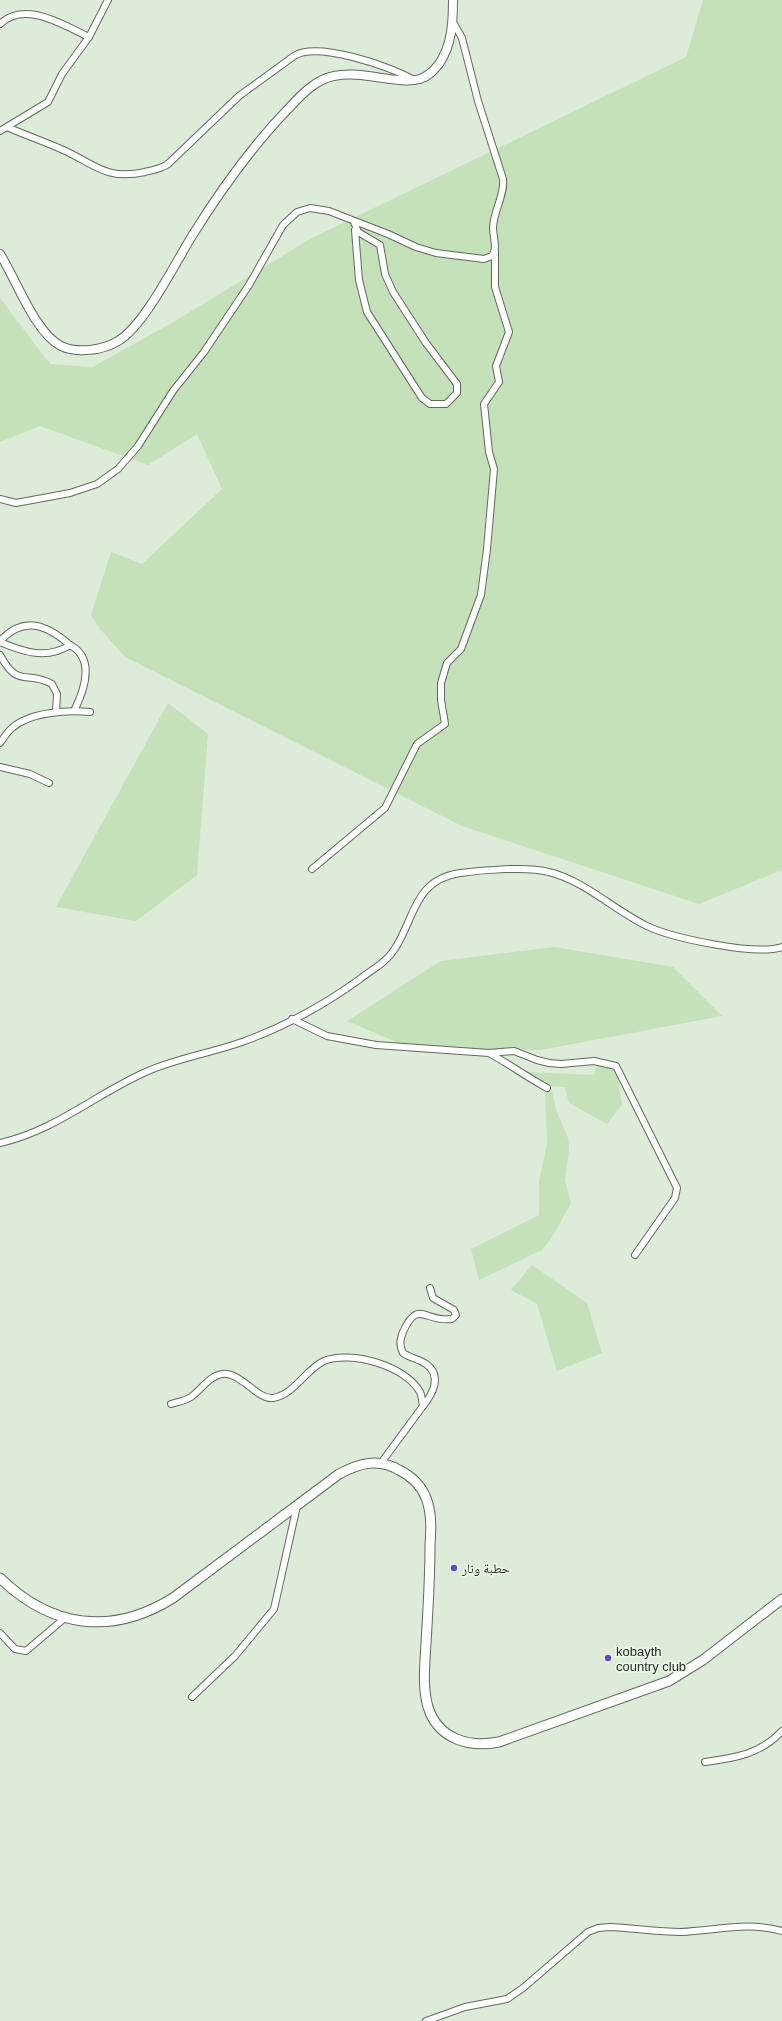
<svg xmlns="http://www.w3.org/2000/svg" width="782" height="2021" font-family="Helvetica,'Noto Naskh Arabic',sans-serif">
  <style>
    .green { fill: #c4e1ba }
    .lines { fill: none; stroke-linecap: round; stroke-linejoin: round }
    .minor-casing { stroke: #606b5c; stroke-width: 8 }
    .tertiary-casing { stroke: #606b5c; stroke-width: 10 }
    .secondary-casing { stroke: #606b5c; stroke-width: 11 }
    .minor { stroke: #fff; stroke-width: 6 }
    .tertiary { stroke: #fff; stroke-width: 8 }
    .secondary { stroke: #fff; stroke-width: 9 }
    .poi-dot { fill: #644bc4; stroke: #ebf8e6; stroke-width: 1.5 }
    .labels { text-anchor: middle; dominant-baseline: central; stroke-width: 3.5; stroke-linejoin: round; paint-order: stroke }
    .poi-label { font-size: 13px; fill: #252a23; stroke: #ebf8e6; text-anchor: start }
  </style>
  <rect width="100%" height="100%" fill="#ddebd9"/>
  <g class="green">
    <polygon points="703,0 782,0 782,870 699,904 462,826 125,657 101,630 91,615 111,552 142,564 222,489 197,434 148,465 40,426 0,442 0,298 50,364 93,367 175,321 312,238 686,57"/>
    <polygon points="168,703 208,734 197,875 136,921 56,907"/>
    <polygon points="555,947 673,967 722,1016 541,1050 410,1048 347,1021 441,961"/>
    <polygon points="616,1064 622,1105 607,1124 569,1103 565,1087 535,1085 525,1072 594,1075 597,1065"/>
    <polygon points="545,1090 552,1091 556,1110 568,1138 569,1149 565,1180 571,1203 551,1239 542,1250 479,1280 471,1249 539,1215 539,1182 547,1143"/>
    <polygon points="532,1265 587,1303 602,1353 557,1371 537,1304 511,1290"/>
  </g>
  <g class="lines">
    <g class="minor-casing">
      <g id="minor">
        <path d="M0,24C25,0 63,25 89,37"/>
        <path d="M7,127C25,135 43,141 61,149C94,163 105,181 145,172C153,170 161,169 168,164L239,96L294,56C317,41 389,66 412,79"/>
        <polyline points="0,131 48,102 62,74 89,37 108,0"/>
        <polyline points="354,222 358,232 380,245 385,274 393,292 426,343 457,384 457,393 446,404 430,404 422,398 367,312 359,280 355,230"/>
        <path d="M0,499L16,503L70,493L97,484L118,469L138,446L173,391L204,352L249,285L283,225L297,212L310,208L329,211L388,234L416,247L436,253L484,259L492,256C498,248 493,237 493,228C493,212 505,195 503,179L478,101L462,38L452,20"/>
        <path d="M0,641C24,615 47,625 70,645"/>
        <path d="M0,642C23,652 47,660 70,645C96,659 84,691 74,711"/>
        <path d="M0,655C19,690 26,669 52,684L57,694L56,712"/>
        <path d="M0,743C4,738 7,732 12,728C30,712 67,710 90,712"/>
        <polyline points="0,767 30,774 49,783"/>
        <polyline points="312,869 385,808 417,744 445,724 441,700 441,683 447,663 461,649 481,595 487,549 494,469 489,452 484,404 499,382 496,366 509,332 495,287 495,251"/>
        <polyline points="292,1019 327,1036 376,1045 489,1053 514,1051 537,1060 549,1063 561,1064 594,1061 616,1066 677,1188 675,1198 635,1255"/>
        <path d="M489,1053C509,1064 527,1077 547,1088"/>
        <path d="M0,1143C55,1131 97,1093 148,1071C178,1058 211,1053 242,1042C284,1027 324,1005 360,979C371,970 386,963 394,950C415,919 413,880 460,873C482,870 528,866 549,872C585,881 614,910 647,926C672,938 756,956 782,947"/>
        <path d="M171,1404C177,1402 185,1401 191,1397C201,1390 209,1376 222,1374C240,1371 257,1400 273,1398C294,1395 306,1369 324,1361C351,1350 406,1366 420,1392C422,1396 422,1402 423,1406L381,1463"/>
        <path d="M423,1406C432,1395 443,1376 426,1364C419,1359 410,1358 403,1353C399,1345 400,1340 403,1332C418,1298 425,1323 452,1319L456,1315L454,1310L433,1298L430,1288"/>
        <polyline points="0,1633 15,1649 26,1651 66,1617"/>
        <polyline points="192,1697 235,1656 274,1609 297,1506"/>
        <path d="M705,1762C735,1758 761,1754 782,1731"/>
        <path d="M426,2021L465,2007L507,1999L523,1988L588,1932L598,1928L610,1927C633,1928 657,1932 681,1932C715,1931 748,1921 782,1931"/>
      </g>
    </g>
    <g class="tertiary-casing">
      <path id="tertiary" d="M0,254C16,279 35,333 61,346C78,354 103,350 118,341C144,326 176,262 192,236C220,191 252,146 289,108C301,95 316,79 334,76C362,70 397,85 420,79C429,76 434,70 439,64C452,45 453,22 453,0"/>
    </g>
    <g class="secondary-casing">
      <path id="secondary" d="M0,1578C51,1628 112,1636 173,1598L339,1474C360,1463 378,1458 399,1470C411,1476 421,1485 426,1498C432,1513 431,1530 430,1546C430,1578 428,1611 426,1643C425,1664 422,1686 428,1707C438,1739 469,1748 499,1742L669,1681L703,1660L782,1599"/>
    </g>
    <use href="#minor" class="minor"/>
    <use href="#tertiary" class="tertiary"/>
    <use href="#secondary" class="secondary"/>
  </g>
  <g class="poi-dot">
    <circle cx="454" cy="1568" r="4"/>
    <circle cx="608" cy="1658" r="4"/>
  </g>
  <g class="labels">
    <g class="poi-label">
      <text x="462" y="1568">حطبة ونار</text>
      <text x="616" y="1651">kobayth<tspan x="616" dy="15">country club</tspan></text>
    </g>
  </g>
</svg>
